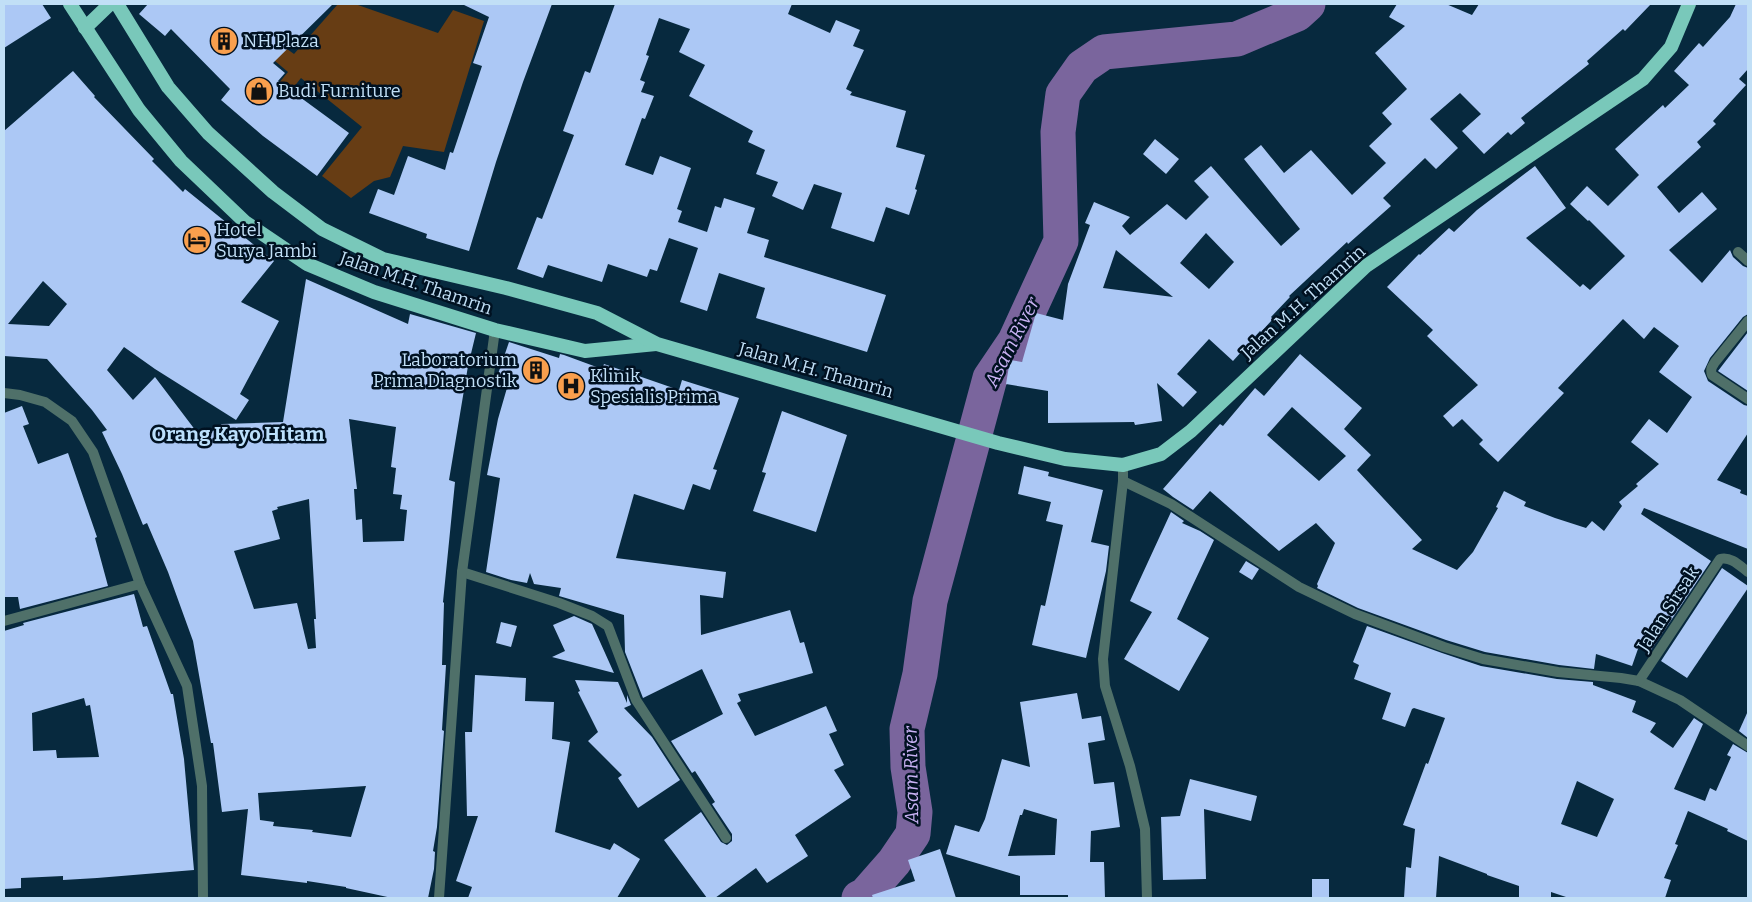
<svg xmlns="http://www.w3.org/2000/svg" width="1752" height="902" font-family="Bitter,serif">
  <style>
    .green { fill: #673d14 }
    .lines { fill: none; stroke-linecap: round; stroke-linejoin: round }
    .river { stroke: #7a659d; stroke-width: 35 }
    .building { fill: #acc8f5; fill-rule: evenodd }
    .minor { stroke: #4f7069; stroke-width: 10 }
    .trunk { stroke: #79c8ba; stroke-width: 14 }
    .labels { text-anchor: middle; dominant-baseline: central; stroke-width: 5; stroke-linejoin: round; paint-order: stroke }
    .poi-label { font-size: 18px; fill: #c1dff6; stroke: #001121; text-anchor: start }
    .street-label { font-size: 18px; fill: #c1dff6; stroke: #001121 }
    .water-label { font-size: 19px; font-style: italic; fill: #c9b2f4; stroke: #001121 }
    .quarter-label { font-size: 20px; font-weight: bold; fill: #bbe0fc; stroke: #001121 }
  </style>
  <rect width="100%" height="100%" fill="#07293e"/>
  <polygon class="green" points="338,4 355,4 438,33 453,10 484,21 444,152 403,146 390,177 374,181 351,198 322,176 362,127 301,78 261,128 251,117 288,72 262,50 272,38 294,54"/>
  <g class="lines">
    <polyline class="river" points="859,898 865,895 894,862 913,834 915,812 908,767 907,729 920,674 930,601 990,378 1015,341 1061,241 1058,132 1063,94 1082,67 1104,52 1237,39 1297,14 1308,4"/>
  </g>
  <g class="building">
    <polygon points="4,4 42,4 51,18 4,48"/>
    <polygon points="148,4 333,4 273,63 285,73 278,81 349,133 317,176 263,136 221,100 230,89 171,29 165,36 139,14"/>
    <polygon points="462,4 552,4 523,82 496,162 469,251 426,238 427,234 369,213 378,189 394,195 408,156 445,170 450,152 453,153 482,66 473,63 489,17"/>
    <polygon points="615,4 792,4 788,14 830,33 836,20 860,30 853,46 864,50 846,89 852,92 850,95 906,111 896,147 925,155 915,189 917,190 909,215 886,207 874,242 831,228 842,193 814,184 803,210 772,196 778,182 756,174 765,150 748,142 753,131 689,96 705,65 679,52 690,29 659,18 646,55 649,56 640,80 645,82 641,92 654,96 645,119 642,118 625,165 653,175 660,156 691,168 677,209 682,211 678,222 707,232 715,206 721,208 724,198 755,208 747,233 769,240 764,257 886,295 867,352 756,318 765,288 719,273 707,311 680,302 698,248 669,238 657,271 650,269 647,277 608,264 602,282 548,265 543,278 517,269 537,217 542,219 574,135 563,131 585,71 590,73"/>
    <path d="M1397,4H1446L1472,15L1479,4H1651L1625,31L1623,29L1587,61L1589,64L1521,118L1525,123L1511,135L1508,132L1484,154L1462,131L1481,114L1460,93L1430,119L1458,148L1436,169L1425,158L1383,198L1391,206L1348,244L1347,242L1289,296L1290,297L1271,317L1273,319L1261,332L1260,331L1233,361L1209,339L1177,374L1197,392L1183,407L1157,383L1162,421L1135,425L1134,422L1048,423V391L1006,384L1010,360L1022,362L1036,313L1063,320L1068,284L1090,225L1085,223L1094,202L1130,217L1122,226L1130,235L1167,204L1186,220L1209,197L1194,181L1211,166L1281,246L1300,229L1244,159L1261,145L1284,173L1311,150L1352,195L1386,163L1369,146L1392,124L1382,113L1407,89L1375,53L1405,26L1389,17ZM1206,233L1234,262L1209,289L1180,263ZM1116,250L1173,297L1103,288Z"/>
    <path d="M1736,4H1748V69L1739,79L1746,85L1713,121L1716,124L1697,142L1701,147L1657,187L1679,213L1702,192L1717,209L1669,250L1702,283L1730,250L1733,257L1743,266L1748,268V314L1743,317L1710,358L1704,371L1708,381L1744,405L1748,406V433L1717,480L1741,490L1740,493L1748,496V549L1644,508L1641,514L1711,561L1649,653L1639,646L1632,666L1596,654L1594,669L1559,665L1485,652L1446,640L1358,608L1317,588L1318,586L1317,584L1335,543L1316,523L1279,551L1210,491L1193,510L1173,497L1163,489L1220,424L1223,426L1255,388L1264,396L1300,354L1362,408L1344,429L1371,455L1357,470L1422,540L1412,549L1457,570L1473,552L1498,508L1496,507L1504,491L1526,502L1524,506L1555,518L1586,528L1592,521L1604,531L1622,506L1619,502L1638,486L1636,484L1659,464L1631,442L1649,419L1667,433L1692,397L1659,372L1679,346L1654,327L1644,339L1623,319L1558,388L1564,393L1498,462L1479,444L1483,440L1462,419L1453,427L1443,416L1478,385L1427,336L1433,330L1387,287L1419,254L1420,255L1449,228L1454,232L1477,210L1535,166L1566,208L1526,238L1580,287L1583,284L1590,290L1625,256L1589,220L1588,221L1570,204L1587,186L1608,206L1639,175L1615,149L1663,105L1665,108L1689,85L1674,71L1699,43L1703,47L1730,17ZM1292,407L1346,456L1319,481L1267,435Z"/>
    <path d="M73,71L95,96L94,97L154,159L152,161L183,192L185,189L274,261L241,302L279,321L240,394L249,400L236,420L155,369L124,347L107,370L133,400L155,377L202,439L222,424L283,422L306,279L408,324L410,314L476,333L468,366L449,480L455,482L443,602L444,603L442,665H446L442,730L444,731L437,827L433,851L435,852L434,869L428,898H392L346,888V887L307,881V883L241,875L248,809L222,812L213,743H211L193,641L168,572L147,523L143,525L122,474L102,432L107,430L92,410L47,359L4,356V131ZM43,281L67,304L49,326L8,324ZM349,419L396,427L391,467L396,468L393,494L402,495L400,509L407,510L404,541L363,542L362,519L356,520L354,489H357ZM309,499L316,619H314L316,648L308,649L297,603L254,609L234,551L280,539L272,511L278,509L277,507ZM366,786L351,837L312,832L313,830L273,826L274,822L260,820L258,793Z"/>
    <polygon points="1155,139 1179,159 1166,174 1143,154"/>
    <polygon points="1748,332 1748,391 1718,371"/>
    <polygon points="509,342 559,358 560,354 564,355 602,369 604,364 679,390 682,380 739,398 713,469 717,470 710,490 693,484 684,510 634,494 616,558 726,572 723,598 700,595 701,635 790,610 800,643 804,642 813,673 738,694 741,701 737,703 755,736 826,706 837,731 829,734 844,765 834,770 851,797 795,835 808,856 767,883 756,868 715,898 707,898 664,840 701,812 721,842 727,845 732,841 732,834 712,804 715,802 695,771 692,773 671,741 723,714 702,669 643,698 625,652 624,615 559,596 561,588 534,584 530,573 527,583 511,580 486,572 500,478 487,475 498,419 509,381 497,377"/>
    <polygon points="22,406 29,424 23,426 38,464 68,453 97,537 95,538 108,586 20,609 18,597 4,597 4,413"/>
    <polygon points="782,411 847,435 816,532 753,511 766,473 762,472"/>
    <polygon points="1024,466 1049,472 1048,476 1103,490 1091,542 1109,546 1106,571 1086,658 1032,645 1041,605 1045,606 1063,525 1046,521 1051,502 1018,494"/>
    <polygon points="1171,512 1184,521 1182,523 1200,531 1214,540 1177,619 1209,638 1179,691 1124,659 1152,612 1130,601"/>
    <polygon points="1246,561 1259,569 1252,580 1239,572"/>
    <polygon points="1722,568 1748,586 1748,588 1687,678 1661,661"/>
    <path d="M134,594L143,627L147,626L171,694H173L184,759L194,870L97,878L63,880V876L21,878V888L4,889V631L24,625L23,623ZM84,698L86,706L90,705L99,757L57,758L56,750L33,751L32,713Z"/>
    <polygon points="574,616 592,624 614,673 552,657 565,651 553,625"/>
    <polygon points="501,622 517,626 511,647 496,643"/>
    <path d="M1367,626L1442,653L1481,666L1557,679L1593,682V685L1636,701L1632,712L1656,723L1650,732L1673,748L1694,718L1703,724L1674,789L1705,801L1710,788L1716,791L1731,757L1727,755L1733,744L1748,753V841L1727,831L1728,829L1688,811L1675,844L1678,845L1664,878L1671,880L1665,898H1569L1551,892V898H1519V886L1487,875V874L1439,856L1436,898H1404L1406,867L1411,868L1415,829L1403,825L1426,763L1428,764L1445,718L1414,708L1412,709L1405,727L1382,719L1391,693L1354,679L1359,665L1353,662ZM1577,781L1614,799L1597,837L1561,824Z"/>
    <polygon points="475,675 526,678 525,701 554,702 552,739 570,742 555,832 610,850 614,843 640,859 617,898 468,898 472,887 456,881 478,816 467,816 465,732 472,732"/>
    <polygon points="575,680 618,682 627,703 627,695 631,705 624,708 652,737 680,780 638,808 618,778 622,775 588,741 598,732 578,692 580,691"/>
    <path d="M1077,693L1082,719L1101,716L1105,740L1088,743L1094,784L1114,782L1120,827L1091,831L1090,862H1104L1105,898H1068V895H1020V876L946,854L955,825L979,832L985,819L1002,759L1030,767L1020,702ZM1024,809L1057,819L1055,855L1008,856L1020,815H1022Z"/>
    <polygon points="1748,711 1748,738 1739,731"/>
    <polygon points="1190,779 1257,796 1251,821 1204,809 1206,879 1163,880 1161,817 1180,816"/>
    <polygon points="940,849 956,898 873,898 872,895 915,881 908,860"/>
    <rect x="1312" y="879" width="17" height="19"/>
  </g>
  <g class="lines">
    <g class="minor">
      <polyline points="1738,252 1748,261"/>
      <path d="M1748,321L1715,362C1712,367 1710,369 1712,375L1748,399"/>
      <polyline points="4,393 20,395 45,402 72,421 93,452 140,584 187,686 202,786 203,898"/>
      <polyline points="1123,465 1123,481 1103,659 1105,686 1130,766 1145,829 1147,898"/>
      <polyline points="1123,481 1171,504 1299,587 1355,614 1444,647 1483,659 1558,672 1621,678 1639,681 1680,700 1748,746"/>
      <polyline points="462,572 559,603 592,616 608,626 636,700 726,838"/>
      <polyline points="4,621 140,584"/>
      <path d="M1639,681L1720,559C1731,556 1740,566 1748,572"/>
      <polyline points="439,898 462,572 495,330"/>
    </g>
    <g class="trunk">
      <polyline points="70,4 139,110 181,161 245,222 307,264 374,292 495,330 585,351 656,344"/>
      <polyline points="117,4 168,87 208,133 273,192 322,229 383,259 506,288 597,313 657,344 998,443 1065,459 1123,465 1161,454 1191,431 1366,266 1643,79 1671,47 1689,4"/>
      <polyline points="85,28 110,4"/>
    </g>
  </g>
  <defs>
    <g id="building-disc" transform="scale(1.4375)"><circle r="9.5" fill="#f99f4d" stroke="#001121"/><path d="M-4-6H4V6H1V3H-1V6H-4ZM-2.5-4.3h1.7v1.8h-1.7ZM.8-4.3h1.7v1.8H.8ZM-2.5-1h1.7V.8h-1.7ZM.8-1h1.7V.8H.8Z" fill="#111"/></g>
    <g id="shop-disc" transform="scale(1.4375)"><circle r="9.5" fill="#f99f4d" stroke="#001121"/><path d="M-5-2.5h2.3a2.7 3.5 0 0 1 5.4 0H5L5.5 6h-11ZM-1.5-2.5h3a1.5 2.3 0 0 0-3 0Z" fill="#111"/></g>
    <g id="hotel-disc" transform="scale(1.4375)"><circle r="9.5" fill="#f99f4d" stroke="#001121"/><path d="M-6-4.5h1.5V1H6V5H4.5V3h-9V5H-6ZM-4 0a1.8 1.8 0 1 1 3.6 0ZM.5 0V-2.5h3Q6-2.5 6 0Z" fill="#111"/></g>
    <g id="hospital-disc" transform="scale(1.4375)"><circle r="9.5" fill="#f99f4d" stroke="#001121"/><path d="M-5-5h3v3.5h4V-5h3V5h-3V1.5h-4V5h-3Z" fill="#111"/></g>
  </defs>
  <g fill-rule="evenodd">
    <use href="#building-disc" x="224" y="41"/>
    <use href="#shop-disc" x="259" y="91"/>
    <use href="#hotel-disc" x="197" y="240"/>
    <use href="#building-disc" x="536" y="370"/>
    <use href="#hospital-disc" x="571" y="386"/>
  </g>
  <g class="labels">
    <g class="poi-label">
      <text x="243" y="41">NH Plaza</text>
      <text x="278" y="91">Budi Furniture</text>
      <text x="216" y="230">Hotel<tspan x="216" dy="21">Surya Jambi</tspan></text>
      <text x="517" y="360" text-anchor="end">Laboratorium<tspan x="517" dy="21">Prima Diagnostik</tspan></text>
      <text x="590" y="376">Klinik<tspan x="590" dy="21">Spesialis Prima</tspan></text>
    </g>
    <g class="street-label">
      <text transform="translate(416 283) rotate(19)">Jalan M.H. Thamrin</text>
      <text transform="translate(1303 302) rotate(-42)">Jalan M.H. Thamrin</text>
      <text transform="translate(816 370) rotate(16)">Jalan M.H. Thamrin</text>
      <text transform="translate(1668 609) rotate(-57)">Jalan Sirsak</text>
    </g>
    <g class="water-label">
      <text transform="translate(1012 342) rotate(-63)">Asam River</text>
      <text transform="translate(911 775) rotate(-91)">Asam River</text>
    </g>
    <g class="quarter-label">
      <text x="238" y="434">Orang Kayo Hitam</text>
    </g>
  </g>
  <rect width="1752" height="902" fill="none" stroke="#c1dff6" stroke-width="10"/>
</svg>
